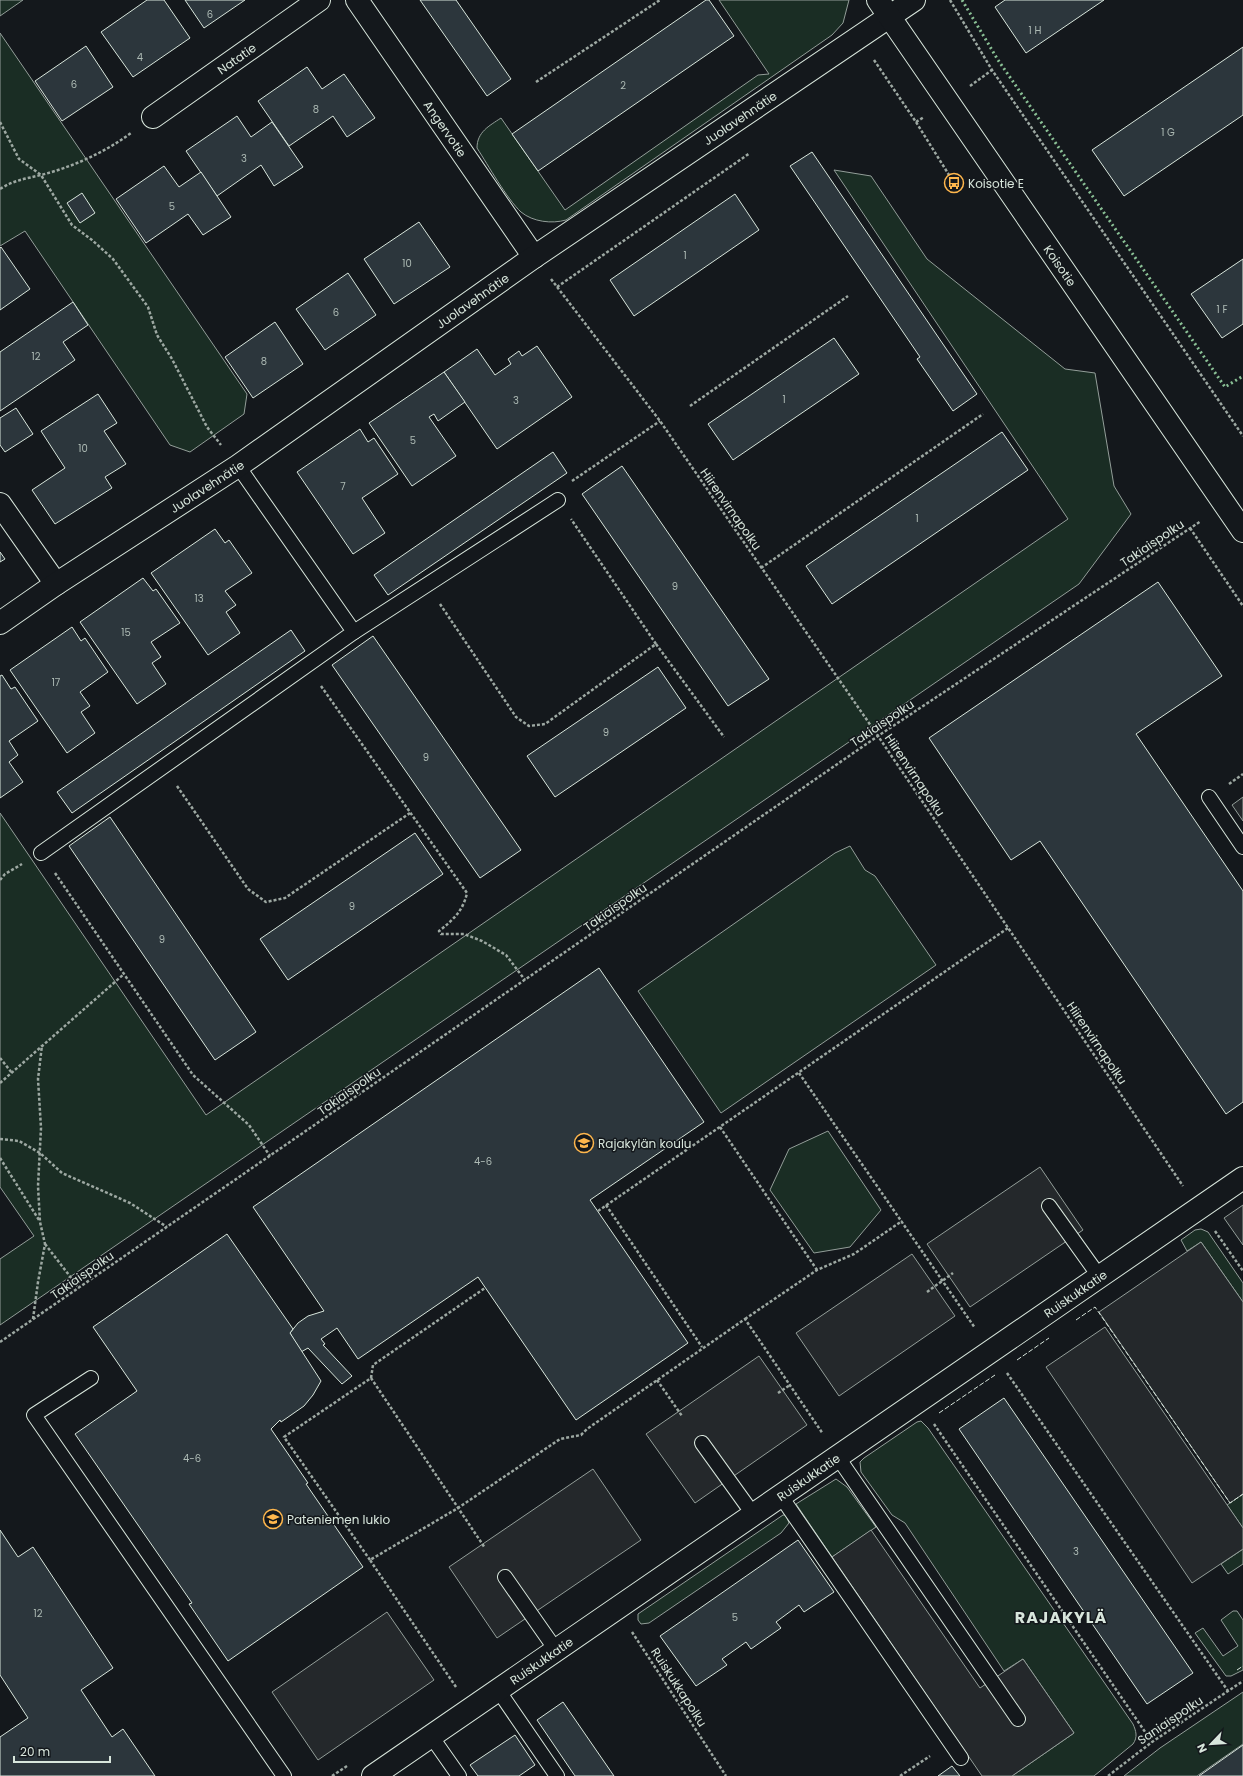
<svg xmlns="http://www.w3.org/2000/svg" width="1243" height="1776" font-family="Poppins,sans-serif">
  <style>
    .green { fill: #1a2d24; stroke: #939e99 }
    .parking { fill: #24282b; stroke: #939e99 }
    .building { fill: #2c363c; stroke: #d8e6dc }
    .lines { fill: none; stroke-linecap: round; stroke-linejoin: round }
    .lane-casing { stroke: #d8e6dc; stroke-width: 16 }
    .street-casing { stroke: #d8e6dc; stroke-width: 24 }
    .secondary-casing { stroke: #d8e6dc; stroke-width: 24 }
    .path { stroke: #9da8a2; stroke-width: 2.5; stroke-dasharray: 3 2; stroke-linecap: butt }
    .lane { stroke: #14181c; stroke-width: 14 }
    .street { stroke: #14181c; stroke-width: 22 }
    .secondary { stroke: #14181c; stroke-width: 22 }
    .hedge { stroke: #8ac095; stroke-width: 3; stroke-dasharray: 2 3; stroke-linecap: butt }
    .fence { stroke: #d8e6dc; stroke-width: 1; stroke-dasharray: 5 2; stroke-linecap: butt }
    .labels { text-anchor: middle; dominant-baseline: central; stroke-width: 3; stroke-linejoin: round; paint-order: stroke }
    .number-label { font-size: 10px; fill: #adbab4 }
    .street-label { font-size: 12px; fill: #d8e6dc; stroke: #14181c }
    .poi-label { font-size: 12px; fill: #d8e6dc; stroke: #14181c; text-anchor: start }
    .district-label { font-size: 16px; font-weight: bold; letter-spacing: 1px; fill: #d8e6dc; stroke: #14181c }
  </style>
  <rect width="100%" height="100%" fill="#14181c"/>
  <g class="green">
    <polygon points="0,0 23,0 0,16"/>
    <path d="M719,0H849L843,23L832,35L566,220C552,224 533,222 521,212C507,199 488,165 477,148C477,132 489,126 501,118L565,210L758,75L769,74Z"/>
    <polygon points="0,33 247,394 244,414 190,452 170,445 25,231 0,246"/>
    <polygon points="834,170 871,176 927,259 1065,369 1095,373 1114,486 1131,514 1079,584 0,1325 0,1259 34,1236 0,1187 0,813 206,1115 1068,519"/>
    <polygon points="850,846 865,870 875,876 936,965 721,1113 638,991 835,853"/>
    <polygon points="828,1131 881,1210 850,1247 814,1253 770,1190 789,1149"/>
    <polygon points="1201,1229 1208,1232 1243,1283 1243,1302 1201,1242 1187,1251 1181,1240 1195,1230"/>
    <path d="M921,1421L928,1428L1133,1724C1136,1731 1138,1737 1133,1744L1094,1776H1012L1074,1733L1023,1659L1004,1671L905,1523L892,1515L861,1472L860,1462L864,1458L917,1422Z"/>
    <polygon points="836,1479 847,1487 876,1527 832,1557 796,1504"/>
    <polygon points="1243,1494 1243,1528 1227,1505"/>
    <polygon points="783,1515 786,1515 789,1523 781,1533 649,1623 641,1624 638,1620 638,1614"/>
    <polygon points="1243,1549 1243,1564 1228,1574 1221,1564"/>
    <polygon points="1233,1611 1237,1611 1243,1620 1243,1670 1231,1676 1226,1676 1195,1633 1203,1628 1223,1656 1238,1646 1221,1620"/>
    <polygon points="1243,1692 1243,1744 1197,1776 1124,1776 1160,1748"/>
  </g>
  <g class="parking">
    <polygon points="1243,797 1243,821 1232,805"/>
    <polygon points="1040,1167 1083,1230 970,1307 927,1244"/>
    <polygon points="1243,1205 1243,1245 1224,1218"/>
    <polygon points="1201,1242 1243,1302 1243,1494 1230,1503 1099,1312"/>
    <polygon points="912,1254 955,1316 839,1396 796,1333"/>
    <polygon points="1105,1327 1243,1528 1243,1549 1192,1583 1046,1367"/>
    <polygon points="759,1356 807,1425 695,1503 646,1434"/>
    <polygon points="593,1469 641,1540 497,1638 449,1567"/>
    <polygon points="871,1530 980,1688 1023,1659 1074,1733 1012,1776 982,1776 832,1557"/>
    <polygon points="387,1612 434,1680 318,1760 272,1692"/>
  </g>
  <g class="building">
    <polygon points="147,0 164,0 190,38 133,77 101,32"/>
    <polygon points="185,0 245,0 204,28"/>
    <polygon points="420,0 456,0 511,79 487,96"/>
    <polygon points="706,0 709,0 734,36 538,171 512,134"/>
    <polygon points="1005,0 1104,0 1026,53 995,7"/>
    <polygon points="86,46 113,87 62,121 35,81"/>
    <polygon points="1243,47 1243,115 1124,196 1092,150"/>
    <polygon points="307,67 322,89 344,74 375,118 347,137 333,116 289,146 258,101"/>
    <polygon points="237,116 251,137 272,122 303,167 274,186 261,165 217,196 186,151"/>
    <polygon points="812,152 977,394 953,411 917,359 920,357 790,166"/>
    <polygon points="164,166 179,187 201,172 231,217 203,235 188,214 146,243 116,199"/>
    <polygon points="82,193 95,213 80,223 67,203"/>
    <polygon points="735,194 759,230 634,316 610,280"/>
    <polygon points="419,222 450,267 394,304 364,259"/>
    <polygon points="1,247 30,289 0,310 0,248"/>
    <polygon points="1243,259 1243,324 1222,338 1191,294"/>
    <polygon points="348,273 376,315 325,350 296,309"/>
    <polygon points="73,302 88,325 63,342 75,360 0,411 0,352"/>
    <polygon points="275,322 303,364 253,398 225,357"/>
    <polygon points="834,338 859,374 733,460 708,424"/>
    <polygon points="537,346 572,397 497,449 444,372 477,349 495,375 511,364 508,359 519,351 522,356"/>
    <polygon points="444,372 465,402 438,421 434,414 429,417 456,456 412,486 369,423"/>
    <polygon points="98,394 117,423 104,431 126,464 105,477 112,488 55,524 32,490 65,468 41,431"/>
    <polygon points="16,408 33,434 5,452 0,445 0,418"/>
    <polygon points="360,429 368,442 374,438 398,474 362,498 385,533 353,554 297,472"/>
    <polygon points="1002,432 1028,470 832,604 806,566"/>
    <polygon points="553,452 567,473 388,595 374,575"/>
    <polygon points="622,466 769,679 728,706 582,494"/>
    <polygon points="215,529 225,543 229,540 252,573 225,591 236,605 226,612 240,633 208,655 151,573"/>
    <polygon points="0,552 5,559 0,562"/>
    <polygon points="143,578 153,591 156,589 180,623 151,642 161,657 152,663 166,684 137,704 80,622"/>
    <polygon points="1158,582 1222,676 1136,734 1243,891 1243,1102 1226,1114 1040,841 1011,860 929,738"/>
    <polygon points="72,627 81,641 85,638 108,672 80,692 90,706 81,712 95,733 67,753 10,670"/>
    <polygon points="291,630 305,651 72,813 57,792"/>
    <polygon points="373,636 521,850 480,878 332,665"/>
    <polygon points="658,667 686,708 555,797 527,756"/>
    <polygon points="2,675 11,689 15,687 38,721 9,741 18,755 9,762 23,782 0,798 0,676"/>
    <polygon points="110,817 256,1032 215,1060 69,846"/>
    <polygon points="415,833 443,874 288,980 260,939"/>
    <polygon points="599,968 704,1122 590,1200 688,1343 576,1420 478,1277 358,1359 337,1328 321,1339 325,1344 323,1345 352,1376 342,1384 308,1348 301,1352 290,1333 298,1323 308,1316 324,1311 253,1207"/>
    <polygon points="227,1234 293,1329 290,1333 321,1381 313,1395 304,1406 281,1422 280,1420 271,1429 308,1483 306,1484 363,1567 228,1661 189,1604 192,1603 75,1434 137,1391 93,1327"/>
    <polygon points="1004,1398 1193,1673 1147,1704 959,1429"/>
    <polygon points="0,1530 18,1557 33,1547 113,1668 81,1690 112,1737 123,1729 155,1776 0,1776 0,1737 28,1718 0,1675"/>
    <polygon points="798,1540 834,1592 804,1612 799,1605 776,1622 781,1628 751,1649 746,1642 722,1659 727,1665 696,1686 660,1636"/>
    <polygon points="563,1702 614,1776 575,1776 537,1720"/>
    <polygon points="515,1735 535,1765 519,1776 478,1776 470,1765"/>
    <polygon points="1243,1745 1243,1776 1199,1776"/>
    <polygon points="952,1766 960,1776 938,1776"/>
  </g>
  <g class="lines">
    <g class="lane-casing">
      <g id="lane">
        <polyline points="354,632 558,500"/>
        <polyline points="1209,797 1243,847"/>
        <polyline points="41,853 354,632 238,466"/>
        <polyline points="1049,1206 1099,1276"/>
        <polyline points="91,1378 34,1415 284,1776"/>
        <polyline points="702,1443 753,1514"/>
        <polyline points="837,1456 1018,1719"/>
        <polyline points="780,1495 961,1758"/>
        <polyline points="505,1577 556,1650"/>
        <polyline points="498,1690 557,1776"/>
        <polyline points="431,1736 459,1776"/>
      </g>
    </g>
    <g class="street-casing">
      <g id="street">
        <path id="s1" d="M357,0L534,257"/>
        <path id="s2" d="M153,117L319,0"/>
        <polyline points="0,504 56,584"/>
        <path id="s3" d="M0,623L56,584L238,466L534,257L914,0"/>
        <path id="s4" d="M373,1776L1243,1178"/>
      </g>
    </g>
    <g class="secondary-casing">
      <g id="secondary">
        <path id="s5" d="M878,0L1243,531"/>
      </g>
    </g>
    <g class="path">
      <polyline points="950,0 992,70 1243,436"/>
      <polyline points="874,60 916,122 954,183"/>
      <polyline points="536,82 660,0"/>
      <polyline points="970,86 992,70"/>
      <polyline points="0,122 19,159 41,175 72,225 92,240 113,259 148,307 157,335 172,359 207,427 221,445"/>
      <polyline points="916,122 924,117"/>
      <path d="M0,189C14,180 25,179 41,175C72,167 104,153 131,133"/>
      <polyline points="551,279 660,421 878,736 1183,1186"/>
      <polyline points="557,287 750,153"/>
      <polyline points="690,406 848,296"/>
      <polyline points="572,481 660,421"/>
      <polyline points="1190,528 1243,606"/>
      <polyline points="761,568 983,414"/>
      <polyline points="440,604 516,717 529,726 545,724 656,644 571,519"/>
      <polyline points="656,644 724,737"/>
      <path d="M321,686L467,893C463,911 453,920 439,931L441,934H464L482,941L506,955L525,980"/>
      <polyline points="1229,784 1243,774"/>
      <polyline points="177,786 248,889 266,902 285,898 410,813"/>
      <polyline points="55,873 193,1075 249,1125 270,1156"/>
      <polyline points="0,880 5,874 22,864"/>
      <polyline points="0,1058 12,1073"/>
      <polyline points="799,1073 975,1328"/>
      <polyline points="0,1083 124,974"/>
      <polyline points="720,1127 817,1270"/>
      <polyline points="0,1139 19,1141 40,1153 62,1173 130,1203 167,1227"/>
      <polyline points="0,1158 39,1220"/>
      <polyline points="606,1205 702,1347"/>
      <polyline points="598,1211 1008,928"/>
      <polyline points="1215,1231 1243,1271"/>
      <polyline points="45,1244 79,1288"/>
      <polyline points="927,1292 953,1273"/>
      <polyline points="33,1319 38,1282 45,1244 40,1222 38,1186 41,1128 38,1079 42,1045"/>
      <polyline points="745,1319 817,1270 854,1254 902,1221"/>
      <polyline points="0,1342 878,736 1201,521"/>
      <polyline points="1007,1373 1228,1691"/>
      <polyline points="371,1378 373,1365 485,1288"/>
      <polyline points="657,1380 682,1416"/>
      <polyline points="778,1393 790,1385"/>
      <polyline points="934,1424 1152,1742"/>
      <polyline points="370,1560 284,1437 371,1378 485,1548"/>
      <polyline points="632,1632 726,1776"/>
      <polyline points="456,1687 370,1560 458,1508 560,1439 581,1435 587,1429 745,1319 823,1434"/>
      <polyline points="332,1776 347,1766"/>
      <polyline points="900,1776 930,1756"/>
      <polyline points="1108,1776 1152,1742 1243,1681"/>
    </g>
    <use href="#lane" class="lane"/>
    <use href="#street" class="street"/>
    <use href="#secondary" class="secondary"/>
    <polyline class="hedge" points="962,0 998,60 1225,387 1243,376"/>
    <g class="fence">
      <polyline points="1076,1320 1095,1307 1230,1503 1243,1494"/>
      <polyline points="1017,1360 1049,1338"/>
      <polyline points="939,1413 995,1375"/>
      <polyline points="1237,1670 1243,1666"/>
    </g>
  </g>
  <defs>
    <g id="bus-ring" transform="scale(1)"><circle r="9.5" fill="#14181c" stroke="#ffb74d" stroke-width="1.5"/><path d="M-5-6H5V4H4V6H2V4H-2V6H-4V4H-5ZM-3.5-4V0h7V-4ZM-3.5 1.2v1.5H-2V1.2ZM2 1.2v1.5H3.5V1.2Z" fill="#ffb74d"/></g>
    <g id="school-ring" transform="scale(1)"><circle r="9.5" fill="#14181c" stroke="#ffb74d" stroke-width="1.5"/><path d="M0-5L7-2L0 1L-7-2ZM-4 1L0 2.5L4 1V4Q0 6-4 4Z" fill="#ffb74d"/></g>
  </defs>
  <g fill-rule="evenodd">
    <use href="#bus-ring" x="954" y="183"/>
    <use href="#school-ring" x="584" y="1143"/>
    <use href="#school-ring" x="273" y="1519"/>
  </g>
  <g class="labels">
    <g class="number-label">
      <text x="210" y="14">6</text>
      <text x="1035" y="30">1 H</text>
      <text x="140" y="57">4</text>
      <text x="74" y="84">6</text>
      <text x="623" y="85">2</text>
      <text x="316" y="109">8</text>
      <text x="1168" y="132">1 G</text>
      <text x="244" y="158">3</text>
      <text x="172" y="206">5</text>
      <text x="685" y="255">1</text>
      <text x="407" y="263">10</text>
      <text x="1222" y="309">1 F</text>
      <text x="336" y="312">6</text>
      <text x="36" y="356">12</text>
      <text x="264" y="361">8</text>
      <text x="784" y="399">1</text>
      <text x="516" y="400">3</text>
      <text x="413" y="440">5</text>
      <text x="83" y="448">10</text>
      <text x="343" y="486">7</text>
      <text x="917" y="518">1</text>
      <text x="675" y="586">9</text>
      <text x="199" y="598">13</text>
      <text x="126" y="632">15</text>
      <text x="56" y="682">17</text>
      <text x="606" y="732">9</text>
      <text x="426" y="757">9</text>
      <text x="352" y="906">9</text>
      <text x="162" y="939">9</text>
      <text x="483" y="1161">4-6</text>
      <text x="192" y="1458">4-6</text>
      <text x="1076" y="1551">3</text>
      <text x="38" y="1613">12</text>
      <text x="735" y="1617">5</text>
    </g>
    <g class="street-label">
      <text stroke="none"><textPath href="#s2" startOffset="102">Natatie</textPath></text>
      <text stroke="none"><textPath href="#s3" startOffset="896">Juolavehnätie</textPath></text>
      <text stroke="none"><textPath href="#s1" startOffset="156">Angervotie</textPath></text>
      <text stroke="none"><textPath href="#s5" startOffset="322">Koisotie</textPath></text>
      <text stroke="none"><textPath href="#s3" startOffset="572">Juolavehnätie</textPath></text>
      <text stroke="none"><textPath href="#s3" startOffset="248">Juolavehnätie</textPath></text>
      <text transform="translate(731 509) rotate(55)">Hiirenvirnapolku</text>
      <text transform="translate(1152 543) rotate(-34)">Takiaispolku</text>
      <text transform="translate(882 723) rotate(-34)">Takiaispolku</text>
      <text transform="translate(915 775) rotate(56)">Hiirenvirnapolku</text>
      <text transform="translate(615 907) rotate(-35)">Takiaispolku</text>
      <text transform="translate(1097 1043) rotate(56)">Hiirenvirnapolku</text>
      <text transform="translate(349 1091) rotate(-35)">Takiaispolku</text>
      <text transform="translate(82 1275) rotate(-35)">Takiaispolku</text>
      <text stroke="none"><textPath href="#s4" startOffset="852">Ruiskukkatie</textPath></text>
      <text stroke="none"><textPath href="#s4" startOffset="528">Ruiskukkatie</textPath></text>
      <text stroke="none"><textPath href="#s4" startOffset="204">Ruiskukkatie</textPath></text>
      <text transform="translate(679 1687) rotate(57)">Ruiskukkapolku</text>
      <text transform="translate(1170 1720) rotate(-34)">Saniaispolku</text>
    </g>
    <g class="poi-label">
      <text x="968" y="183">Koisotie E</text>
      <text x="598" y="1143">Rajakylän koulu</text>
      <text x="287" y="1519">Pateniemen lukio</text>
    </g>
    <g class="district-label">
      <text x="1061" y="1617">RAJAKYLÄ</text>
    </g>
  </g>
  <g transform="translate(1211 1744) rotate(245)" stroke="#14181c" stroke-width="3" paint-order="stroke">
  <path d="M0-3L7 15L0 10L-7 15Z" fill="#d8e6dc"/>
  <text y="-6" font-size="11" font-weight="bold" text-anchor="middle" fill="#d8e6dc">N</text>
  </g>
  <path d="M14 1756v6h96v-6" fill="none" stroke="#d8e6dc" stroke-width="2"/>
  <text x="20" y="1756" font-size="12" fill="#d8e6dc" stroke="#14181c" stroke-width="3" paint-order="stroke">20 m</text>
</svg>
